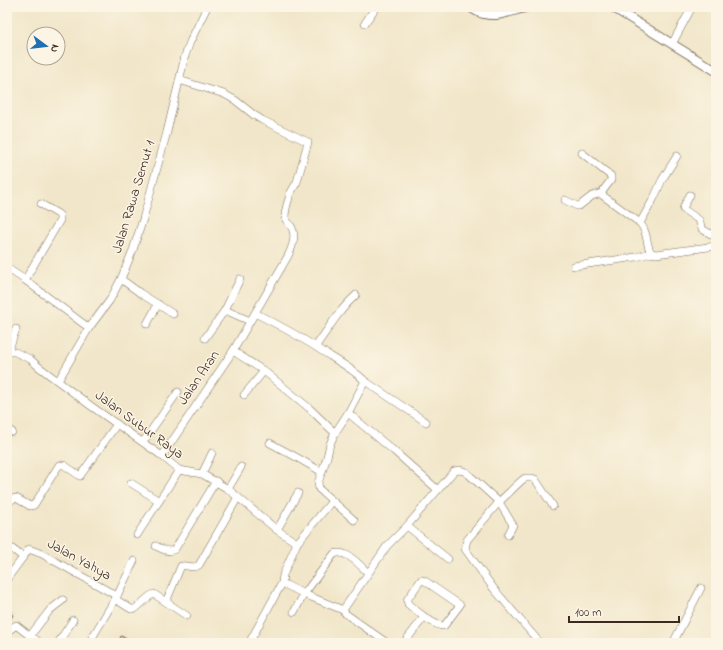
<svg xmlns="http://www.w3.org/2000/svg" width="723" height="650" font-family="'Indie Flower',sans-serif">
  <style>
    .building { fill: #da8eb3 }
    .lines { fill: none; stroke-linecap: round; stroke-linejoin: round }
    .minor-casing { stroke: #7b6c5a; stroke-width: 8 }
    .tertiary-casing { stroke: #7b6c5a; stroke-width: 10 }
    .minor { stroke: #fff; stroke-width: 7 }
    .tertiary { stroke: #fff; stroke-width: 8 }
    .labels { text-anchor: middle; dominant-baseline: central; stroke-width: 3; stroke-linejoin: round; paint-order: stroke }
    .street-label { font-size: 14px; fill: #3b2a1e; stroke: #fcf5e5 }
  </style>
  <rect width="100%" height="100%" fill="#fcf5e5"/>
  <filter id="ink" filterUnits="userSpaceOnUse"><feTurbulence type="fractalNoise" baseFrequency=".025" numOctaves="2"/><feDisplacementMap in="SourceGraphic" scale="8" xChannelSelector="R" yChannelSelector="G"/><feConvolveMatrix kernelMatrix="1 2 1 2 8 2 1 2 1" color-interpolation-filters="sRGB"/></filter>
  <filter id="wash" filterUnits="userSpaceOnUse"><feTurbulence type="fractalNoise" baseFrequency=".012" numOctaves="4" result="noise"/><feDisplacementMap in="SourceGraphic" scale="16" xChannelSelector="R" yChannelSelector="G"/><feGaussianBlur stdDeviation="0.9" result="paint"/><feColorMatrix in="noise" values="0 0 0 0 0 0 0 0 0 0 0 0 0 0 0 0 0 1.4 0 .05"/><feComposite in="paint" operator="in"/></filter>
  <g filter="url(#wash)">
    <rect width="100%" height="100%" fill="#f1e6c9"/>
    <g id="blocks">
      <g class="building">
        <polygon points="7,612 13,615 7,626"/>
        <polygon points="121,636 132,643 118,643"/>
      </g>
    </g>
  </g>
  <g filter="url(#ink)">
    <use href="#blocks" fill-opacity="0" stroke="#7b6c5a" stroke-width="1"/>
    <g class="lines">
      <g class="minor-casing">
        <g id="minor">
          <polyline points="365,23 376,7"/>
          <polyline points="672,44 692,7"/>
          <polyline points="179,80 224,94 235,100 254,115 262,120 308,142 297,182 290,194"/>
          <path d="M582,153L611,176V180L602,192V195L640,223C649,234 645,242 651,253"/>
          <polyline points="690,195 684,206 683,209 699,220 702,229 716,237"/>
          <polyline points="565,200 577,206 579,206 592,196 602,193"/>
          <polyline points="640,223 654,198 662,180 677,156"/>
          <polyline points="574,266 636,257 651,253 656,254 716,246"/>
          <polyline points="7,268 25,280 89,328"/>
          <polyline points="121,279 140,293 173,314"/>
          <polyline points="240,279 225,310 250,321"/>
          <polyline points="25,280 60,220 60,216 58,214 41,204"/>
          <path d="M255,313C281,326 306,340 330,356C343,364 355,371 365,381L348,413L335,433L330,444L327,457L318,483L319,489L354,520"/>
          <polyline points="147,324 158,304"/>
          <polyline points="205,338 225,310"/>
          <path d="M316,346C329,328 339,310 356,295"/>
          <polyline points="233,351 264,371 309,408 335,433"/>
          <polyline points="8,352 16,329"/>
          <polyline points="7,353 8,352 15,352 30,359 39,367 91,406 162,456 179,470 202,474 228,489 277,530 297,543"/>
          <polyline points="58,381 89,328 110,300 121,279 133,250 143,219 167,132 185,56 190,42 207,7"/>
          <polyline points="365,381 426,422"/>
          <polyline points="244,395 264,371"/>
          <polyline points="348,413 394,451 438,490"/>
          <polyline points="7,429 12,432"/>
          <polyline points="143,442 178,392"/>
          <polyline points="270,443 296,457 322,472"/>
          <path d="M162,456L233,351L288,256C292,248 296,236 292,228C290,224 286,221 285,217C285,211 287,204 289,198"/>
          <polyline points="202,474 212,453"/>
          <polyline points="131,483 159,501"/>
          <polyline points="228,489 241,467"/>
          <path d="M7,506C9,502 11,498 16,498L30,506L34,505L59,465H64L80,476L117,424"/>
          <polyline points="407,526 448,559"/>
          <polyline points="277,530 298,493"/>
          <polyline points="137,535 179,470"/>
          <polyline points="7,545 23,557"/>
          <path d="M156,546C162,549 169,553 175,549L216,481"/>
          <path d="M7,579L29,549L42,554L117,596L115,599L131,609H135L150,596L154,594L166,602L181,566C188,564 193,570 199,565L238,497"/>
          <path d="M421,580L425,581L460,605L444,626C436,627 415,610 408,604L407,600Z"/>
          <polyline points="282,583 304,594 343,610"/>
          <polyline points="117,596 134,561"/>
          <polyline points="166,602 187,616"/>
          <path d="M294,612L304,594L334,554C346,549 360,565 368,573"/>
          <polyline points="7,632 16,625 30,636 41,643"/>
          <polyline points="30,636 50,610 63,600"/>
          <polyline points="58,643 73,620"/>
          <polyline points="89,643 115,599"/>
          <polyline points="249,643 282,583 283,575 297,543 332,501"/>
          <polyline points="387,643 346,614 343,610 387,546 407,526 454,471 460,470 466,472 499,502 513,525 508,535"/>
          <polyline points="404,643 424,617"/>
          <polyline points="540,643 494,589 465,549 466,544 467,540 499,502 521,481 525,478 532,478 535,479 553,506"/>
          <polyline points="673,643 701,588"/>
        </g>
      </g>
      <g class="tertiary-casing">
        <g id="tertiary">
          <path d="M470,7C474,10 479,13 484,14C498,18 514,10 528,7"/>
          <polyline points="612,7 716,71"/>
        </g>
      </g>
      <use href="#minor" class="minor"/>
      <use href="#tertiary" class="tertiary"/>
    </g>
  </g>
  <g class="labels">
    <g class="street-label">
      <text transform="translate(134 197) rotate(-73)">Jalan Rawa Semut 1</text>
      <text transform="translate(199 378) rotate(-56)">Jalan Aran</text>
      <text transform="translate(139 425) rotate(36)">Jalan Subur Raya</text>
      <text transform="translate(79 560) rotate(29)">Jalan Yahya</text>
    </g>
  </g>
  <rect width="723" height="650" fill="none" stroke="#fcf5e5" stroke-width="24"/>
  <g transform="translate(46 46) rotate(105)"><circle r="19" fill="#fcf5e5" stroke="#afa495"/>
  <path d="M0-3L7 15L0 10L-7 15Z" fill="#1f6fb2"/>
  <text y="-6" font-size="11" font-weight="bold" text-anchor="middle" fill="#3b2a1e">N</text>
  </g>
  <path d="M569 616v6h110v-6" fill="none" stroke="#3b2a1e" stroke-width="2"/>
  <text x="575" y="616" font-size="12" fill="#3b2a1e" stroke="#fcf5e5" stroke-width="3" paint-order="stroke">100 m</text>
</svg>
